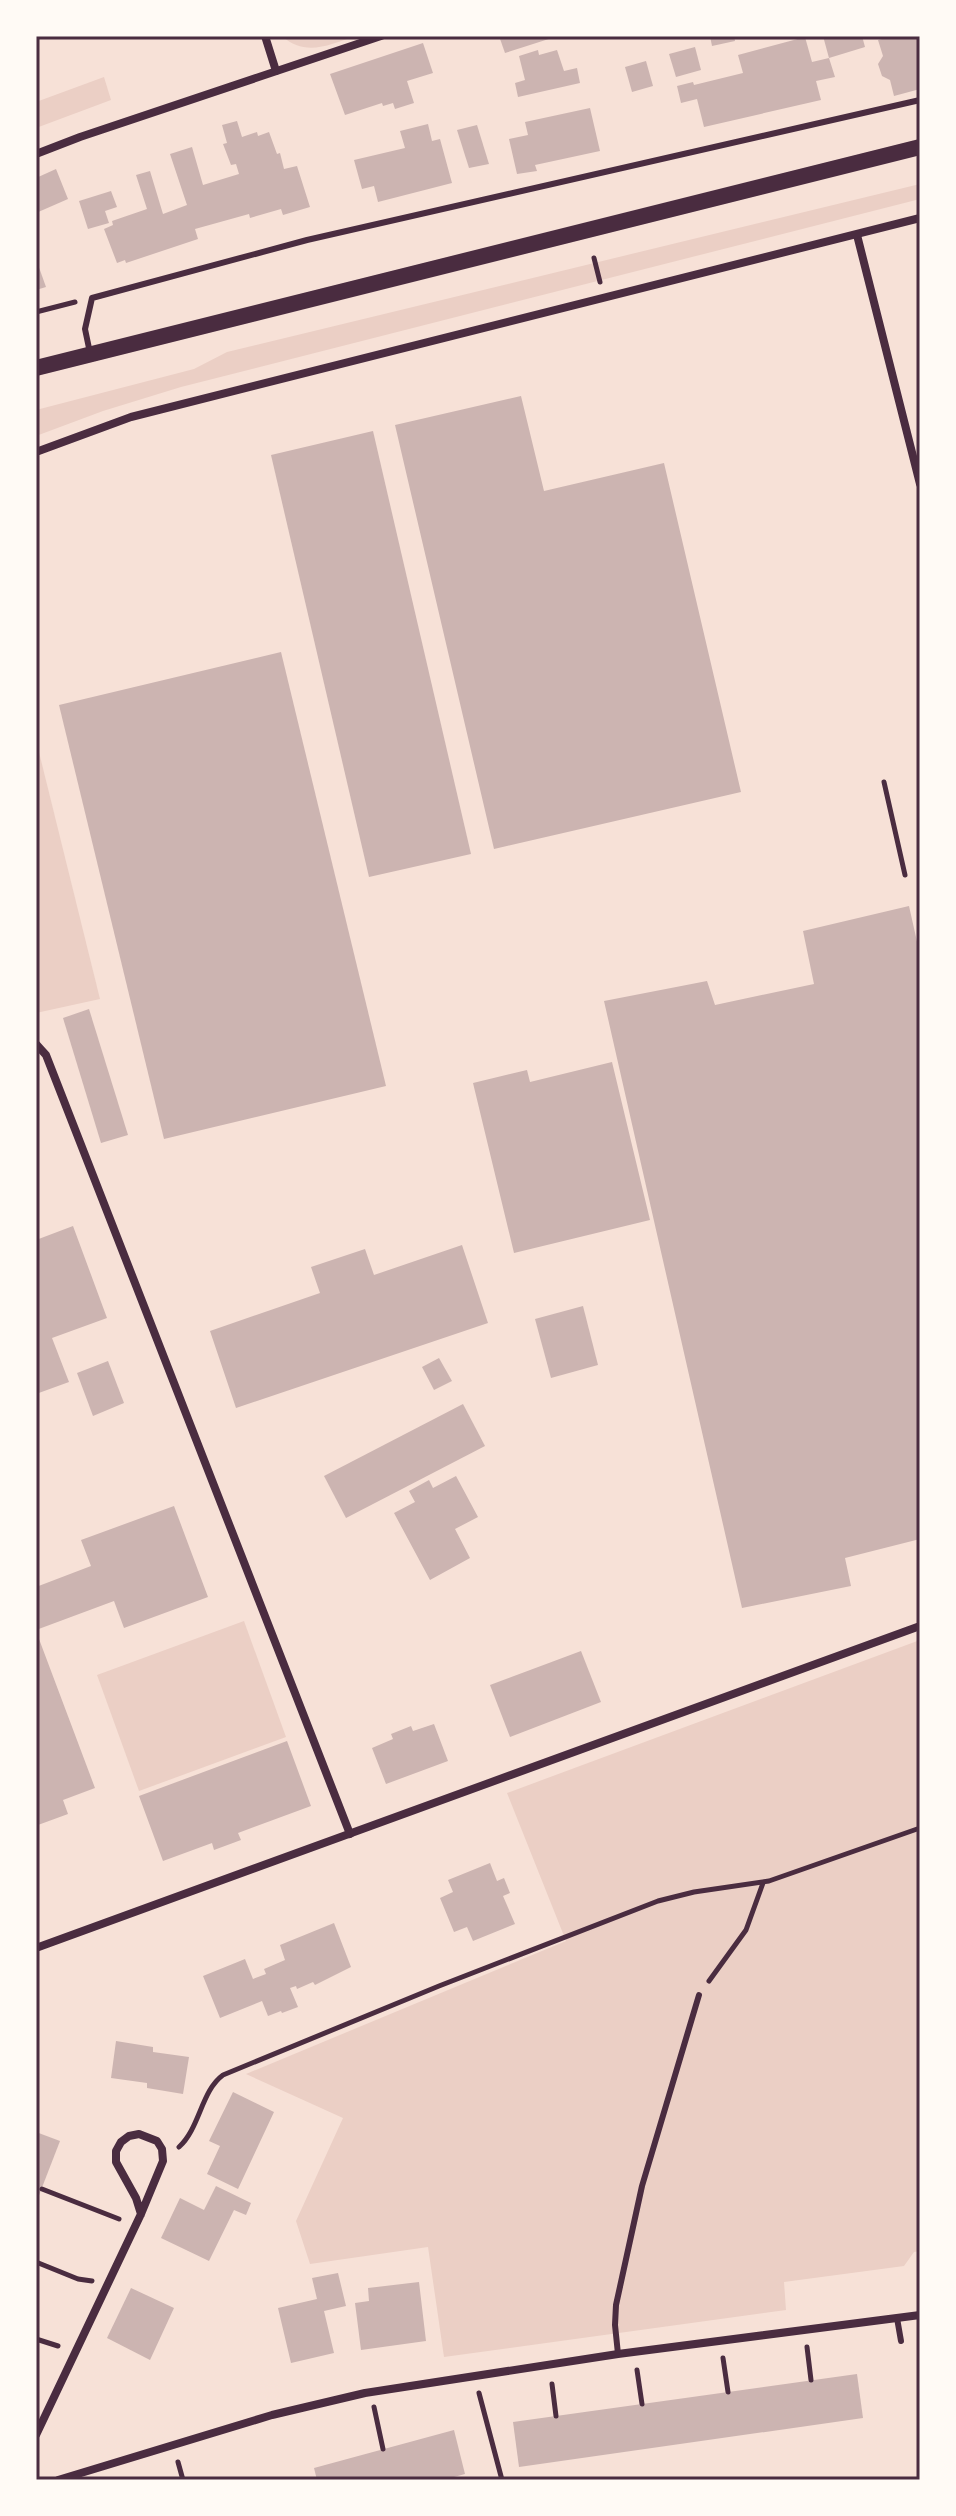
<svg xmlns="http://www.w3.org/2000/svg" width="956" height="2516" font-family="Bitter,serif">
  <style>
    .green { fill: #ebcfc5 }
    .building { fill: #ccb4b1 }
    .lines { fill: none; stroke-linecap: round; stroke-linejoin: round }
    .path { stroke: #4a2c40; stroke-width: 5 }
    .service { stroke: #4a2c40; stroke-width: 6 }
    .minor { stroke: #4a2c40; stroke-width: 8 }
    .secondary { stroke: #4a2c40; stroke-width: 16 }
    .neatline { fill: none; stroke: #4a2c40; stroke-width: 3 }
  </style>
  <rect width="100%" height="100%" fill="#f7e1d7"/>
  <g class="green">
    <path d="M282,36H356C329,45 305,57 282,36Z"/>
    <polygon points="104,77 111,100 36,128 36,102"/>
    <polygon points="920,184 920,199 181,387 103,411 36,436 36,410 194,369 227,352"/>
    <polygon points="36,740 100,999 36,1013"/>
    <polygon points="244,1621 286,1737 139,1791 97,1675"/>
    <polygon points="920,1640 920,2251 914,2252 904,2266 784,2282 786,2310 444,2357 428,2247 310,2264 296,2221 343,2118 246,2074 566,1941 507,1793"/>
  </g>
  <g class="building">
    <polygon points="499,36 555,36 555,37 505,53"/>
    <polygon points="710,36 734,36 735,41 712,46"/>
    <polygon points="823,36 862,36 865,47 829,58"/>
    <polygon points="894,36 920,36 920,89 894,96 890,80 882,76 878,64 883,56 878,40"/>
    <polygon points="805,37 812,62 829,58 835,77 816,81 821,100 704,127 697,99 681,103 677,86 693,82 694,85 743,73 738,55"/>
    <polygon points="423,43 433,73 407,81 414,103 395,109 393,103 383,106 382,103 345,115 330,74"/>
    <polygon points="695,47 701,70 676,77 669,54"/>
    <polygon points="538,50 539,55 557,50 564,71 577,68 580,83 518,97 515,83 525,80 519,56"/>
    <polygon points="646,61 653,86 632,92 625,67"/>
    <polygon points="590,108 600,151 535,165 537,171 517,174 509,139 528,135 525,122"/>
    <polygon points="237,121 242,137 257,132 258,136 269,132 277,154 280,153 284,169 297,166 310,207 283,215 281,209 250,218 249,214 195,229 198,239 126,263 125,260 117,263 104,229 113,225 112,221 147,209 136,175 150,171 163,214 187,205 170,154 192,147 203,185 239,174 236,164 231,165 223,144 227,143 222,125"/>
    <polygon points="428,124 432,141 440,139 452,183 378,202 374,186 362,189 354,160 405,148 400,131"/>
    <polygon points="477,125 489,164 469,168 457,130"/>
    <polygon points="56,169 68,199 36,213 36,178"/>
    <polygon points="111,191 117,207 105,211 109,223 88,229 79,201"/>
    <polygon points="36,259 46,287 36,290"/>
    <polygon points="521,396 544,491 664,463 741,792 494,849 395,425"/>
    <polygon points="373,431 471,854 369,877 271,455"/>
    <polygon points="281,652 386,1086 164,1139 59,705"/>
    <polygon points="909,906 920,955 920,1539 845,1558 851,1586 742,1608 604,1001 707,981 715,1005 814,984 803,931"/>
    <polygon points="89,1009 128,1135 101,1143 63,1018"/>
    <polygon points="612,1062 650,1220 514,1253 473,1083 527,1070 530,1082"/>
    <polygon points="73,1226 107,1318 52,1338 69,1382 36,1394 36,1240"/>
    <polygon points="462,1245 488,1323 236,1408 210,1331 320,1293 311,1267 365,1249 374,1275"/>
    <polygon points="583,1306 598,1365 551,1378 535,1319"/>
    <polygon points="439,1358 452,1381 434,1390 422,1367"/>
    <polygon points="108,1361 124,1403 93,1416 77,1373"/>
    <polygon points="463,1404 485,1446 346,1518 324,1476"/>
    <polygon points="456,1476 478,1517 455,1529 470,1558 430,1580 394,1513 415,1502 409,1491 429,1480 433,1488"/>
    <polygon points="174,1506 208,1597 124,1628 114,1601 36,1630 36,1587 91,1566 81,1540"/>
    <polygon points="36,1631 95,1788 63,1800 68,1814 38,1825"/>
    <polygon points="581,1651 601,1702 510,1737 490,1685"/>
    <polygon points="434,1724 448,1761 386,1784 372,1748 393,1739 391,1734 411,1726 413,1731"/>
    <polygon points="287,1741 311,1806 238,1833 241,1840 214,1850 212,1843 163,1861 139,1796"/>
    <polygon points="490,1863 497,1881 504,1878 510,1893 503,1896 515,1924 473,1941 467,1927 454,1932 440,1898 453,1892 448,1880"/>
    <polygon points="334,1923 351,1967 315,1985 313,1982 297,1989 296,1986 290,1988 298,2007 282,2013 281,2011 268,2016 262,2001 220,2018 203,1976 245,1959 253,1979 266,1974 264,1969 285,1960 280,1945"/>
    <polygon points="116,2041 153,2047 153,2052 189,2057 183,2094 147,2088 147,2083 111,2078"/>
    <polygon points="233,2092 274,2112 238,2189 207,2174 220,2146 209,2141"/>
    <polygon points="36,2132 60,2141 36,2203"/>
    <polygon points="216,2186 251,2203 246,2215 234,2210 209,2261 161,2238 180,2198 204,2210"/>
    <polygon points="338,2273 346,2306 324,2311 334,2353 291,2363 278,2308 317,2299 312,2278"/>
    <polygon points="419,2282 426,2341 361,2350 355,2303 369,2301 368,2288"/>
    <polygon points="131,2288 174,2308 150,2360 107,2338"/>
    <polygon points="857,2374 863,2418 519,2467 513,2422"/>
    <polygon points="454,2430 465,2474 443,2480 317,2480 314,2468"/>
  </g>
  <g class="lines">
    <g class="path">
      <polyline points="594,258 600,282"/>
      <polyline points="36,312 75,302"/>
      <polyline points="884,782 905,875"/>
      <polyline points="709,1981 746,1930 763,1883"/>
      <path d="M179,2147C200,2128 201,2091 223,2075L439,1986L658,1901L694,1892L769,1881L920,1828"/>
      <polyline points="42,2189 119,2219"/>
      <polyline points="36,2262 78,2279 92,2281"/>
      <polyline points="36,2339 58,2346"/>
      <polyline points="807,2347 811,2380"/>
      <polyline points="723,2358 728,2392"/>
      <polyline points="637,2370 642,2404"/>
      <polyline points="552,2384 556,2416"/>
      <polyline points="479,2393 502,2480"/>
      <polyline points="374,2407 383,2449"/>
      <polyline points="178,2462 183,2480"/>
    </g>
    <g class="service">
      <polyline points="90,353 85,329 92,298 307,240 920,100"/>
      <polyline points="897,2318 901,2341"/>
      <polyline points="618,2354 615,2325 616,2305 642,2186 699,1995"/>
    </g>
    <g class="minor">
      <polyline points="265,36 276,71"/>
      <polyline points="36,154 80,137 381,36"/>
      <polyline points="857,235 920,484"/>
      <polyline points="36,452 131,417 920,218"/>
      <polyline points="36,1044 46,1055 350,1834"/>
      <polyline points="36,1948 920,1626"/>
      <polyline points="36,2435 141,2214 163,2161 162,2149 157,2141 139,2134 129,2136 121,2142 116,2151 116,2162 136,2198 141,2214"/>
      <polyline points="58,2480 272,2415 365,2393 618,2354 920,2315"/>
    </g>
    <polyline class="secondary" points="36,368 920,147"/>
  </g>
  <rect width="956" height="2516" fill="none" stroke="#fffaf5" stroke-width="76"/>
  <rect x="38" y="38" width="880" height="2440" class="neatline"/>
</svg>
